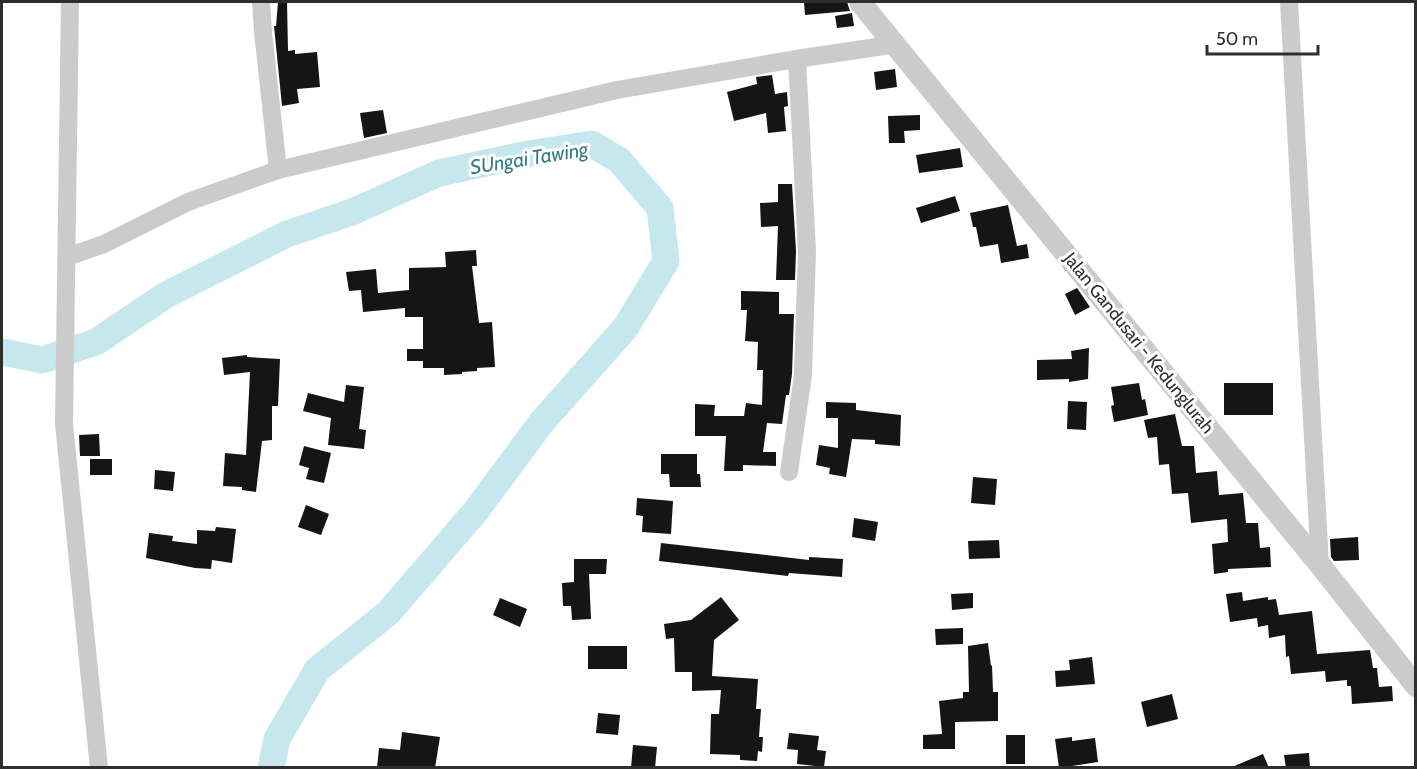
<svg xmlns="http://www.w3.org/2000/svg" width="1417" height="769" font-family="Cabin,sans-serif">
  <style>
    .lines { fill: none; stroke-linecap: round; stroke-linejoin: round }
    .river { stroke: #c5e7ed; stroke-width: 27 }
    .building { fill: #151515 }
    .minor { stroke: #cbcbcb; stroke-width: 18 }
    .tertiary { stroke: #cbcbcb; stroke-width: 22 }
    .labels { text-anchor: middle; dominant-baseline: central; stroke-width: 6; stroke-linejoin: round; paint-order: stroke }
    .street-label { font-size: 18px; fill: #2e2e2e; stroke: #fff }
    .water-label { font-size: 20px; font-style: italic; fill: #347b87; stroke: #fff }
  </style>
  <rect width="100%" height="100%" fill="#fff"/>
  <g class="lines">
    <polyline class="river" points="2,352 42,360 96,342 166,295 287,234 352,212 439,173 528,154 592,144 619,160 660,208 666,261 626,327 541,423 475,512 388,613 317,670 277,739 271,768"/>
  </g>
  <g class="building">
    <polygon points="278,2 287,2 288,51 295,50 295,54 317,52 320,87 297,89 299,103 282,106 274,26 276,26"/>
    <polygon points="804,2 847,2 850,11 805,15"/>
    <polygon points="852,13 854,26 837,28 835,16"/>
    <polygon points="895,69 897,87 876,90 874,72"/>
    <polygon points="772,75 775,94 787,92 788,106 784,107 786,131 768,133 766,113 734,121 727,92 757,84 756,77"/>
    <polygon points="383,110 387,133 364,138 360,113"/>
    <polygon points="920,115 920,130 904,131 905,143 889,143 888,116"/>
    <polygon points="960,148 963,167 919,173 916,155"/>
    <polygon points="778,184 792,184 796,251 795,280 776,280 778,226 761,227 760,203 778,202"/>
    <polygon points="955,196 960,211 921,223 916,208"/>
    <polygon points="1008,205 1017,246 1027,244 1029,258 1001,263 998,244 980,247 976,227 973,227 970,213"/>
    <polygon points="476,250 477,266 472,266 479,323 492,322 495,367 477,368 477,371 462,372 462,374 444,375 444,368 423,368 423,361 407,361 407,349 423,349 423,317 405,317 405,308 363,312 361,290 349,291 346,272 376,269 378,293 409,290 409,268 446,267 445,252"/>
    <polygon points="1077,288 1090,307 1075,315 1065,294"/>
    <polygon points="741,291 779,292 779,314 794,314 792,374 789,395 786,395 782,424 767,423 763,452 776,452 776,466 743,465 743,471 724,471 726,436 695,436 695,404 715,405 714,416 744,416 746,403 762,405 763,370 757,370 758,342 745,341 747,310 741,310"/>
    <polygon points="1089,348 1088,379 1069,382 1069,379 1037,380 1037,360 1072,359 1071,351"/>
    <polygon points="247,355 247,357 280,359 278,406 272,406 272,440 262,441 256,492 242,490 242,487 223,486 225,453 246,455 250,372 224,375 222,358"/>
    <polygon points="1139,383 1142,400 1145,399 1148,415 1114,422 1111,406 1114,405 1111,387"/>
    <rect x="1224" y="383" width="49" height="32"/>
    <polygon points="346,385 364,387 359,429 366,430 364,449 328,445 331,418 303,411 308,393 344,402"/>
    <polygon points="1068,401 1087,402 1086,430 1067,429"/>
    <polygon points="826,402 856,403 856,410 901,415 900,446 875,444 875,440 852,439 846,477 829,474 830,468 816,465 819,445 838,448 838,418 826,418"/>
    <polygon points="1175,414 1182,446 1194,446 1196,473 1217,471 1219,495 1243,493 1246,523 1258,523 1260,548 1270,547 1271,567 1228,569 1228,572 1214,574 1212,544 1228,542 1227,519 1191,523 1188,493 1172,494 1169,464 1159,465 1157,437 1148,438 1144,420"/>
    <polygon points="99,434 100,456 80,456 79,435"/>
    <polygon points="304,446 331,453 324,483 306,479 309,468 299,465"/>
    <polygon points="661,454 697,454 697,474 700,474 701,487 670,487 669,474 661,474"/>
    <rect x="90" y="459" width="22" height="16"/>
    <polygon points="155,470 175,472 173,491 154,489"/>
    <polygon points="973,477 997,479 995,505 971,503"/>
    <polygon points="637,498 673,501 671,534 642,532 643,516 636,515"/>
    <polygon points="306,505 329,514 321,535 298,527"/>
    <polygon points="854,518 878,522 875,541 852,537"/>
    <polygon points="216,527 236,529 232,563 212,560 211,569 195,568 146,558 149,533 173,536 172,541 197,544 197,530 215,531"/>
    <polygon points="1358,537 1359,560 1334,561 1331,557 1330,539"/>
    <polygon points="999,540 1000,558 969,559 968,541"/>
    <polygon points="661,543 809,560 809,557 843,559 842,577 789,573 788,576 659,561"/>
    <polygon points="574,559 607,559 606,574 589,574 591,619 572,620 571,606 563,606 562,583 574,582"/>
    <polygon points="1242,592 1243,601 1268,597 1268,600 1276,599 1279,615 1312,611 1317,654 1370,650 1373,668 1377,668 1379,687 1392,686 1393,701 1352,704 1351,686 1347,686 1347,680 1326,682 1325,671 1291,674 1289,656 1286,657 1285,635 1269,638 1268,625 1258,627 1257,618 1230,622 1226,594"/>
    <polygon points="973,593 973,608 952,610 951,594"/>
    <polygon points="721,597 739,620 714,640 712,676 758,679 756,709 761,709 759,737 763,737 762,752 758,751 757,761 740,760 740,755 710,754 711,714 719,714 721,690 692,691 692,672 675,672 674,638 666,639 664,624 691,620"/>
    <polygon points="500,598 527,609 520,627 493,615"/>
    <polygon points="963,628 963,644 936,645 935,629"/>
    <polygon points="988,643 991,666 992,665 993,692 998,692 998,721 955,722 955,749 923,749 923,735 942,734 939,701 963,698 963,692 969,692 968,646"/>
    <rect x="588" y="646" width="39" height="23"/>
    <polygon points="1092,657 1095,684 1056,687 1055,671 1070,670 1069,660"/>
    <polygon points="1172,694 1178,719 1147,727 1141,702"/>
    <polygon points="598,713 620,715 618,735 596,733"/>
    <polygon points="402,732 440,737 435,768 377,768 379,748 400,750"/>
    <polygon points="789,733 819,736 817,750 826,751 824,767 797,764 798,750 787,749"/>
    <rect x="1006" y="735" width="19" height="29"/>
    <polygon points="1072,737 1072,741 1095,738 1098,762 1059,768 1055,739"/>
    <polygon points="633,745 657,747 655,768 631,768"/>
    <polygon points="1309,753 1310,768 1286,768 1284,755"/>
    <polygon points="1263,754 1269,768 1232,768 1232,767"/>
  </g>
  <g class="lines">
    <g class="minor">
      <polyline points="70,2 64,424 99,768"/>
      <polyline points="261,2 263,32 278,170 617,90 796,59 897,44"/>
      <polyline points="1289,2 1320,565"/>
      <polyline points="67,257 104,244 188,202 278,170"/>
      <polyline points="789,472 803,375 807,251 797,59"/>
    </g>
    <polyline class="tertiary" points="860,2 1320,565 1416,686"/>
  </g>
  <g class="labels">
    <g class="street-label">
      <text transform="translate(1139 343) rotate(51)">Jalan Gandusari - Kedunglurah</text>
    </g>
    <g class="water-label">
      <text transform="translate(529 158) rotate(-9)">SUngai Tawing</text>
    </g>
  </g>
  <rect width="1417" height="769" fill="none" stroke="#2e2e2e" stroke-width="6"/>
  <path d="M1207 45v9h111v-9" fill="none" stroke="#2e2e2e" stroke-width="3"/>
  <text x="1216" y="45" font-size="18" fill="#2e2e2e" stroke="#ffffff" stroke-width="4.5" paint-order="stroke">50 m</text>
</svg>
